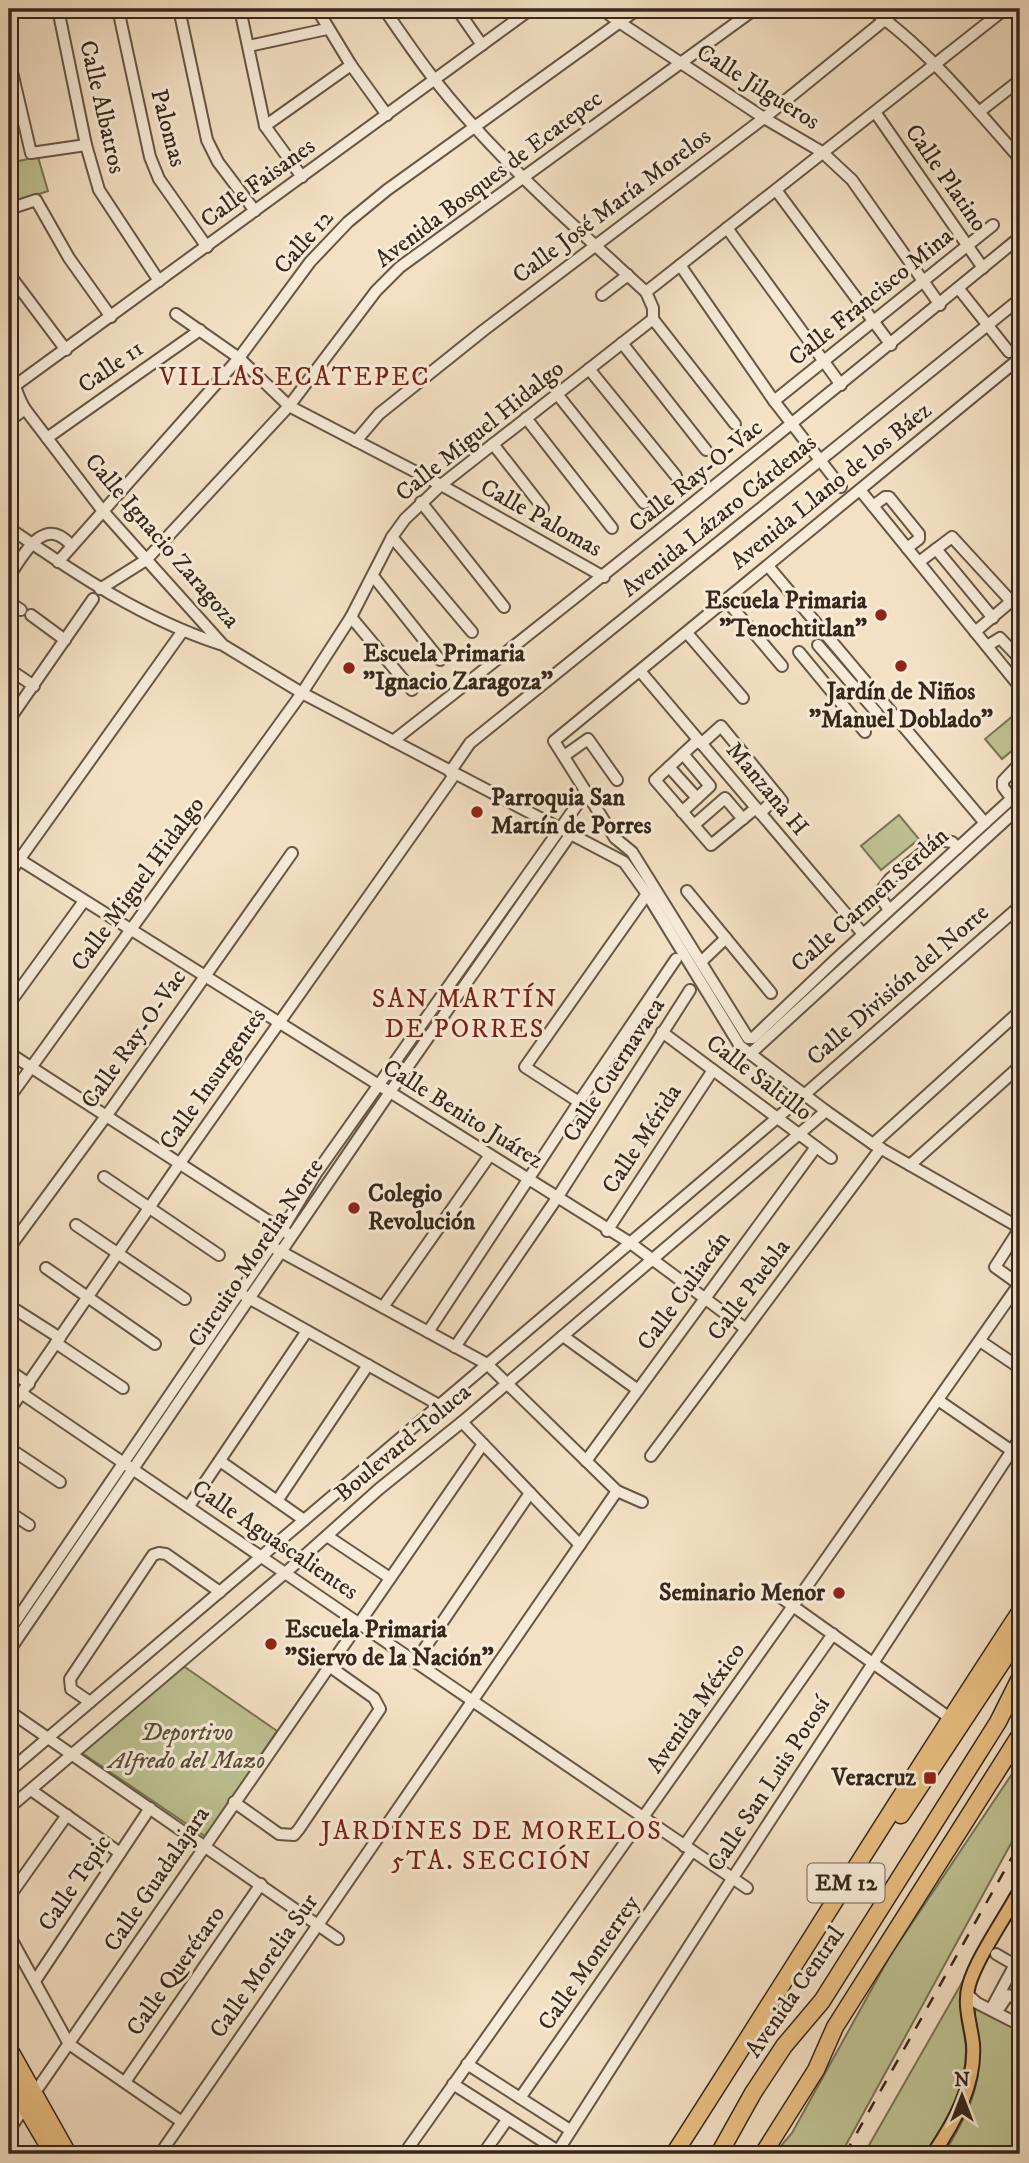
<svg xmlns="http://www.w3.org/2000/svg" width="1029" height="2163" font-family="'IM FELL DW Pica',serif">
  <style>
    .green { fill: #bec293; stroke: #7a7456; stroke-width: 2 }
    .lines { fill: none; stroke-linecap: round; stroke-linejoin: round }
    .minor-casing { stroke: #665645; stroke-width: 14 }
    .major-casing { stroke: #37271a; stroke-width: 16 }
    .highway-casing { stroke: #37271a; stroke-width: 19 }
    .minor { stroke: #f8ecd9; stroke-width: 10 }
    .major { stroke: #eac082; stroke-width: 12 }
    .highway { stroke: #eac082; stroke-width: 16 }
    .rail { stroke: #37271a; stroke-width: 2.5; stroke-dasharray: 12 12; stroke-linecap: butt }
    .poi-dot { fill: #8f2418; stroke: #f8ecd9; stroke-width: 2.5 }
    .labels { text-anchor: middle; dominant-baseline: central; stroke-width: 6; stroke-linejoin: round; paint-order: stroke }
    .shield { fill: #f8ecd9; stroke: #716253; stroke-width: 2 }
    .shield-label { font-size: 23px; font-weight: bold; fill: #37271a }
    .street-label { font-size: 24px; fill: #37271a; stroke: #f8ecd9 }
    .poi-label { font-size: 24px; font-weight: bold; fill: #37271a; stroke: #f8ecd9; text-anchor: start }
    .park-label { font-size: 24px; font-style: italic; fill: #594e38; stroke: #f8ecd9 }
    .neighbourhood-label { font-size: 26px; letter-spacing: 2px; fill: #7a1f14; stroke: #f8ecd9 }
  </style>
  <rect width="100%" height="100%" fill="#f4e1c5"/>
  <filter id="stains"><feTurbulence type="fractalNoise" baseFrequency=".00286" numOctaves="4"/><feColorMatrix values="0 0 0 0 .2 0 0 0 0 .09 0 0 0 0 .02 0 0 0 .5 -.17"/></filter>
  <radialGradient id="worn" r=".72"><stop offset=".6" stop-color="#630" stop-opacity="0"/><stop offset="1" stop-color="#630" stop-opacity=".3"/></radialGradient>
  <g class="green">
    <polygon points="38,157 48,191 9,204 9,163"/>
    <polygon points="1020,710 1020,744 1002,759 985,739"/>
    <polygon points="899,815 919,839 881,870 861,846"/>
    <polygon points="182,1665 277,1731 206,1837 82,1753"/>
    <polygon points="1020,1762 1020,1827 841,2154 774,2154 792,2133 890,1956"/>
    <path d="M964,1979C962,1990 960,2001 961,2012C961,2024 966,2037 966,2050C966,2087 946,2125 924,2154H864Z"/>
    <path d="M979,2009L1020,2031V2154H944C961,2125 977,2098 979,2064C979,2047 970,2025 975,2010Z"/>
  </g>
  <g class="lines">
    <g class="minor-casing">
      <g id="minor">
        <polyline points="58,9 86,145 99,190 159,281"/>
        <polyline points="118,9 150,157 159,179 207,247"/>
        <polyline points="179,9 207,140 218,162 255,211"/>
        <polyline points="240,9 265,126 302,177"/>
        <polyline points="317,9 351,65 387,115"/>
        <path d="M384,9C400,32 416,56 434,79C495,157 573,225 646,292L653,308V319"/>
        <polyline points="457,9 482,45"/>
        <polyline points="602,9 619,22 764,118 822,152 852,180 940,305"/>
        <path d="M870,9C925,46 976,109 1020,159"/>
        <polyline points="249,46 327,29"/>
        <polyline points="9,59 31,153 86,145"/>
        <polyline points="875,112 983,268"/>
        <polyline points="979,112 1020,80"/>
        <polyline points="265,126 351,65"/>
        <polyline points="776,190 891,345"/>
        <polyline points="9,209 36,200 69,258 111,317"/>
        <polyline points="727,228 841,385"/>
        <polyline points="680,265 774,401 841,487"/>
        <polyline points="9,274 66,350"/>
        <polyline points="959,289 1009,352"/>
        <polyline points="646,292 1005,9"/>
        <polyline points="602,295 628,275"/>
        <polyline points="176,314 239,358 289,406 441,485 604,577"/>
        <polyline points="653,319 735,424"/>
        <polyline points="622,343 706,450"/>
        <polyline points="1020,358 554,741 615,838 632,852 748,1038 753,1038 836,959 1020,791"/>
        <polyline points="589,369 676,476"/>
        <path d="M9,374C16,386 18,398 25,409L102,510L223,645L302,693L624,862L647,894L740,1046L826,1111L873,1144L1020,1228"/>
        <polyline points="9,390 531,9"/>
        <polyline points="557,394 644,503"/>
        <polyline points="774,401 993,225"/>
        <polyline points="526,418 612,528"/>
        <polyline points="9,421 25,409"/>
        <polyline points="47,438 200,330"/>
        <polyline points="356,441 379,414 484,330 764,118 898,9"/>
        <polyline points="493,444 543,508"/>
        <polyline points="860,490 1020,687"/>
        <polyline points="421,502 504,607"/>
        <polyline points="873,506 885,497 889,497 919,534 919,539 907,548"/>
        <path d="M9,528C76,574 143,619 220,644"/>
        <polyline points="392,537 472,632"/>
        <polyline points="936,549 993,618"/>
        <polyline points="58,562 239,358 310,262 348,222 387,190 638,9"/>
        <polyline points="919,562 952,537 1009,599 1008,604 975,632"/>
        <polyline points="768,566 985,823"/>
        <path d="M9,576C24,555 43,514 71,545"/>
        <polyline points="373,576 440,660"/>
        <polyline points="100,589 146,560 289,406 376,291 400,267 755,9"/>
        <polyline points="726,600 782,666"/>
        <polyline points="9,602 21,610"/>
        <polyline points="31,615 65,640"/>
        <polyline points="351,617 412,690"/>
        <polyline points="687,633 743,698"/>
        <polyline points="818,645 877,713"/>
        <polyline points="987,646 1000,638 1020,659"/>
        <polyline points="799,652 865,732"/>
        <polyline points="9,669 34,686"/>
        <polyline points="640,671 863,934"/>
        <polyline points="9,720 93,599"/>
        <polyline points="698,740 655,780 711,845 756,808"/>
        <path d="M393,741C605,576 813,407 1020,237"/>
        <polyline points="701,744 721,726 782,801"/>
        <polyline points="564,756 588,739 617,780"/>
        <polyline points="669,767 697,798"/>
        <polyline points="450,772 470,743 1020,299"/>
        <polyline points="1012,799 1003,787 1003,781 1020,763"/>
        <polyline points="682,812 710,786 683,754"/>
        <polyline points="760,813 778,796"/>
        <polyline points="694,825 725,798 743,819"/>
        <polyline points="9,853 629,1242 746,1329"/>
        <polyline points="9,874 182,632"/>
        <polyline points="687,891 771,993"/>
        <polyline points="889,910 881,898 880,892 890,879 938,840 952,842 958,848"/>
        <polyline points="701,962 726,938"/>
        <polyline points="9,1004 84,901"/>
        <polyline points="662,1032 831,1158"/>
        <polyline points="9,1053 287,1233"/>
        <polyline points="750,1054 1020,807"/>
        <polyline points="9,1098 302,693 351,617 392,537 405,519 441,485 653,319"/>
        <polyline points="579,1102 525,1067 647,894"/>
        <polyline points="873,1144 1020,1011"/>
        <polyline points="910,1165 1020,1066"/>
        <polyline points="104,1177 219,1255"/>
        <polyline points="76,1225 185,1299"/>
        <polyline points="1020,1228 995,1267 1020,1285"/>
        <polyline points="607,1231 713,1070"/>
        <polyline points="9,1248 112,1108 292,853"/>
        <polyline points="276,1249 487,1364 617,1491 642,1502"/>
        <polyline points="46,1268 155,1344"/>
        <polyline points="245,1296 439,1405"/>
        <polyline points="383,1307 490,1155"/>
        <polyline points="16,1310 60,1338"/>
        <polyline points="428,1332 579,1102 676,959"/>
        <polyline points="563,1336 638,1390"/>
        <polyline points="980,1341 1020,1368"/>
        <polyline points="56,1343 123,1388"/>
        <polyline points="455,1347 557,1198 690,990"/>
        <polyline points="9,1370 29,1384"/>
        <polyline points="21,1393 747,1888"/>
        <polyline points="938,1400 1012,1451"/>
        <polyline points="9,1411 180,1163 455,774"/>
        <polyline points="462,1422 580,1545"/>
        <polyline points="9,1448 60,1482"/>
        <polyline points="651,1456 881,1148"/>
        <polyline points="220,1461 304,1520"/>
        <polyline points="586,1461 816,1147"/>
        <polyline points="277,1501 368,1365"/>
        <polyline points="189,1506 307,1331"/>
        <polyline points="9,1512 29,1525"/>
        <polyline points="327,1536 390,1578"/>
        <polyline points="776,1594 947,1716"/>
        <polyline points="9,1631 282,1230 317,1172 579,802"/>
        <polyline points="9,1651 390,1092 570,835"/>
        <polyline points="416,1661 530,1493"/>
        <polyline points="90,1702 71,1689 70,1679 153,1555 159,1553 166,1554 220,1592"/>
        <polyline points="9,1711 338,1939"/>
        <polyline points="9,1771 804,1095 1020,906"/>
        <polyline points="31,1790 120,1853"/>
        <polyline points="234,1802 279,1834 294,1835 299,1829 380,1709 374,1698 329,1666"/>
        <polyline points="9,1808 284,1574 379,1489 462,1422 826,1111"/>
        <polyline points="684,1846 833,1634"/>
        <polyline points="9,1897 67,1815"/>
        <polyline points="9,1935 69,2044 182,2122"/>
        <polyline points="996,1954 1015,1965"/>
        <polyline points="35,1981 150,1808"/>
        <polyline points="967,1994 977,2003 1020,2025"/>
        <polyline points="1000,2007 1008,1995 1020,2000"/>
        <polyline points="991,2009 1020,1955"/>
        <polyline points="467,2064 570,2130"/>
        <polyline points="125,2082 261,1884"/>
        <polyline points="453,2084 558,2151"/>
        <polyline points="520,2098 692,1851"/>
        <polyline points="9,2130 483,1444"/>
        <polyline points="160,2154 617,1491"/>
        <polyline points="404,2154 793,1606 1019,1284"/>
        <polyline points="483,2154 507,2120"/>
        <polyline points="556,2154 732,1879 1020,1438"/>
      </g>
    </g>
    <g class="major-casing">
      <path id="major" d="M933,2154C954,2123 976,2084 973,2044C971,2025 963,2005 969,1985C976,1959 1006,1916 1020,1890"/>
    </g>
    <g class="highway-casing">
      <g id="highway">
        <polyline points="901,1815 1020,1635"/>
        <polyline points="9,2049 68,2154"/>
        <polyline points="9,2079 53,2154"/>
        <path d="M674,2154C790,1974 902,1791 1020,1612"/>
        <polyline points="719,2154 753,2093 784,2046 822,2001 998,1722 1020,1678"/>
        <polyline points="763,2154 816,2070 835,2027 1020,1735"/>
      </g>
    </g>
    <use href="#minor" class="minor"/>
    <use href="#major" class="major"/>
    <use href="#highway" class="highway"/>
    <polyline class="rail" points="845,2154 1020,1843"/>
  </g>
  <g class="poi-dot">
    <circle cx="881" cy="615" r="7"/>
    <circle cx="901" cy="666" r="7"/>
    <circle cx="349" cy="668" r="7"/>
    <circle cx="477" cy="812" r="7"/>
    <circle cx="354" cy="1208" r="7"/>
    <circle cx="839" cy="1593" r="7"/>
    <circle cx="271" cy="1644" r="7"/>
    <rect x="923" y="1771" width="14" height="14" rx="3.5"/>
  </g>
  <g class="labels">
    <rect class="shield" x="807.5" y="1863.5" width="77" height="39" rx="5"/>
    <g class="shield-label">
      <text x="846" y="1883">EM 12</text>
    </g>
    <g class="street-label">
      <text transform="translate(758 87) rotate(32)">Calle Jilgueros</text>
      <text transform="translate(102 107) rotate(77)">Calle Albatros</text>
      <text transform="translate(168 128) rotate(75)">Palomas</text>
      <text transform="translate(946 178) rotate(55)">Calle Platino</text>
      <text transform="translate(489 179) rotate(-37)">Avenida Bosques de Ecatepec</text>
      <text transform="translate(258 183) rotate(-36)">Calle Faisanes</text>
      <text transform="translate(612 206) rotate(-37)">Calle José María Morelos</text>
      <text transform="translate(304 242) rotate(-49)">Calle 12</text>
      <text transform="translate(871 297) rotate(-39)">Calle Francisco Mina</text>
      <text transform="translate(111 367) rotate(-35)">Calle 11</text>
      <text transform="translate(480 431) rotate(-39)">Calle Miguel Hidalgo</text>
      <text transform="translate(696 476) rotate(-39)">Calle Ray-O-Vac</text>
      <text transform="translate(831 486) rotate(-39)">Avenida Llano de los Báez</text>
      <text transform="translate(719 516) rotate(-39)">Avenida Lázaro Cárdenas</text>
      <text transform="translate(541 518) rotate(29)">Calle Palomas</text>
      <text transform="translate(162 541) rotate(49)">Calle Ignacio Zaragoza</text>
      <text transform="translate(767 789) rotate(50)">Manzana H</text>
      <text transform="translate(138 884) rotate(-54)">Calle Miguel Hidalgo</text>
      <text transform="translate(870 900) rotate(-42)">Calle Carmen Serdán</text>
      <text transform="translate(898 985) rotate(-41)">Calle División del Norte</text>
      <text transform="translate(134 1039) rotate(-55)">Calle Ray-O-Vac</text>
      <text transform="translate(614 1070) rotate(-57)">Calle Cuernavaca</text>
      <text transform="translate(759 1078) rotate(37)">Calle Saltillo</text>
      <text transform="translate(213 1079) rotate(-55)">Calle Insurgentes</text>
      <text transform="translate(463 1114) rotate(32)">Calle Benito Juárez</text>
      <text transform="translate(642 1139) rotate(-57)">Calle Mérida</text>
      <text transform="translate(256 1253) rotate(-56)">Circuito Morelia Norte</text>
      <text transform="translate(749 1290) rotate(-53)">Calle Puebla</text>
      <text transform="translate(684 1291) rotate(-54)">Calle Culiacán</text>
      <text transform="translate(403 1443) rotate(-40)">Boulevard Toluca</text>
      <text transform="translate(275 1540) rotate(34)">Calle Aguascalientes</text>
      <text transform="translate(696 1708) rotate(-55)">Avenida México</text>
      <text transform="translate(769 1784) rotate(-57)">Calle San Luis Potosí</text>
      <text transform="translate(157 1879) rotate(-56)">Calle Guadalajara</text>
      <text transform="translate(75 1883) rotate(-56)">Calle Tepic</text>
      <text transform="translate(589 1963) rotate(-55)">Calle Monterrey</text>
      <text transform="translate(264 1966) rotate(-55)">Calle Morelia Sur</text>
      <text transform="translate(176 1971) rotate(-55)">Calle Querétaro</text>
      <text transform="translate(795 1992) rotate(-55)">Avenida Central</text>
    </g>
    <g class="poi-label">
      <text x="867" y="601" text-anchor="end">Escuela Primaria<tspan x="867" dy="28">"Tenochtitlan"</tspan></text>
      <text x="363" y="654">Escuela Primaria<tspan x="363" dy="28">"Ignacio Zaragoza"</tspan></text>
      <text x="901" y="692" text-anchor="middle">Jardín de Niños<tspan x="901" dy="28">"Manuel Doblado"</tspan></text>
      <text x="491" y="798">Parroquia San<tspan x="491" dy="28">Martín de Porres</tspan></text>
      <text x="368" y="1194">Colegio<tspan x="368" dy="28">Revolución</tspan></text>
      <text x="825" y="1593" text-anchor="end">Seminario Menor</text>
      <text x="285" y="1630">Escuela Primaria<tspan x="285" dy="28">"Siervo de la Nación"</tspan></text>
      <text x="916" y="1778" text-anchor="end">Veracruz</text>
    </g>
    <g class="park-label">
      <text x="187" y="1733">Deportivo<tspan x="187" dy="28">Alfredo del Mazo</tspan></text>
    </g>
    <g class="neighbourhood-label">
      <text x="295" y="377">VILLAS ECATEPEC</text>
      <text x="465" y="999">SAN MARTÍN<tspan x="465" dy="30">DE PORRES</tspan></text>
      <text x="492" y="1831">JARDINES DE MORELOS<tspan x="492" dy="30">5TA. SECCIÓN</tspan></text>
    </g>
  </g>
  <rect width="1029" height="2163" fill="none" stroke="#f4e1c5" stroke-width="35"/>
  <rect x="10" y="10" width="1008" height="2142" fill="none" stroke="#37271a" stroke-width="3.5"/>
  <rect x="18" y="18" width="994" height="2128" fill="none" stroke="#37271a" stroke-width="2"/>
  <g transform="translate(962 2096)" stroke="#f8ecd9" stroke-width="5" paint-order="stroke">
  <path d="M0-5L12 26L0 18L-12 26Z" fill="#37271a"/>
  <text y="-10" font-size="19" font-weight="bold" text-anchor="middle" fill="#37271a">N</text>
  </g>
  <rect width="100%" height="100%" filter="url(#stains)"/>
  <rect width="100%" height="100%" fill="url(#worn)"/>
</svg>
